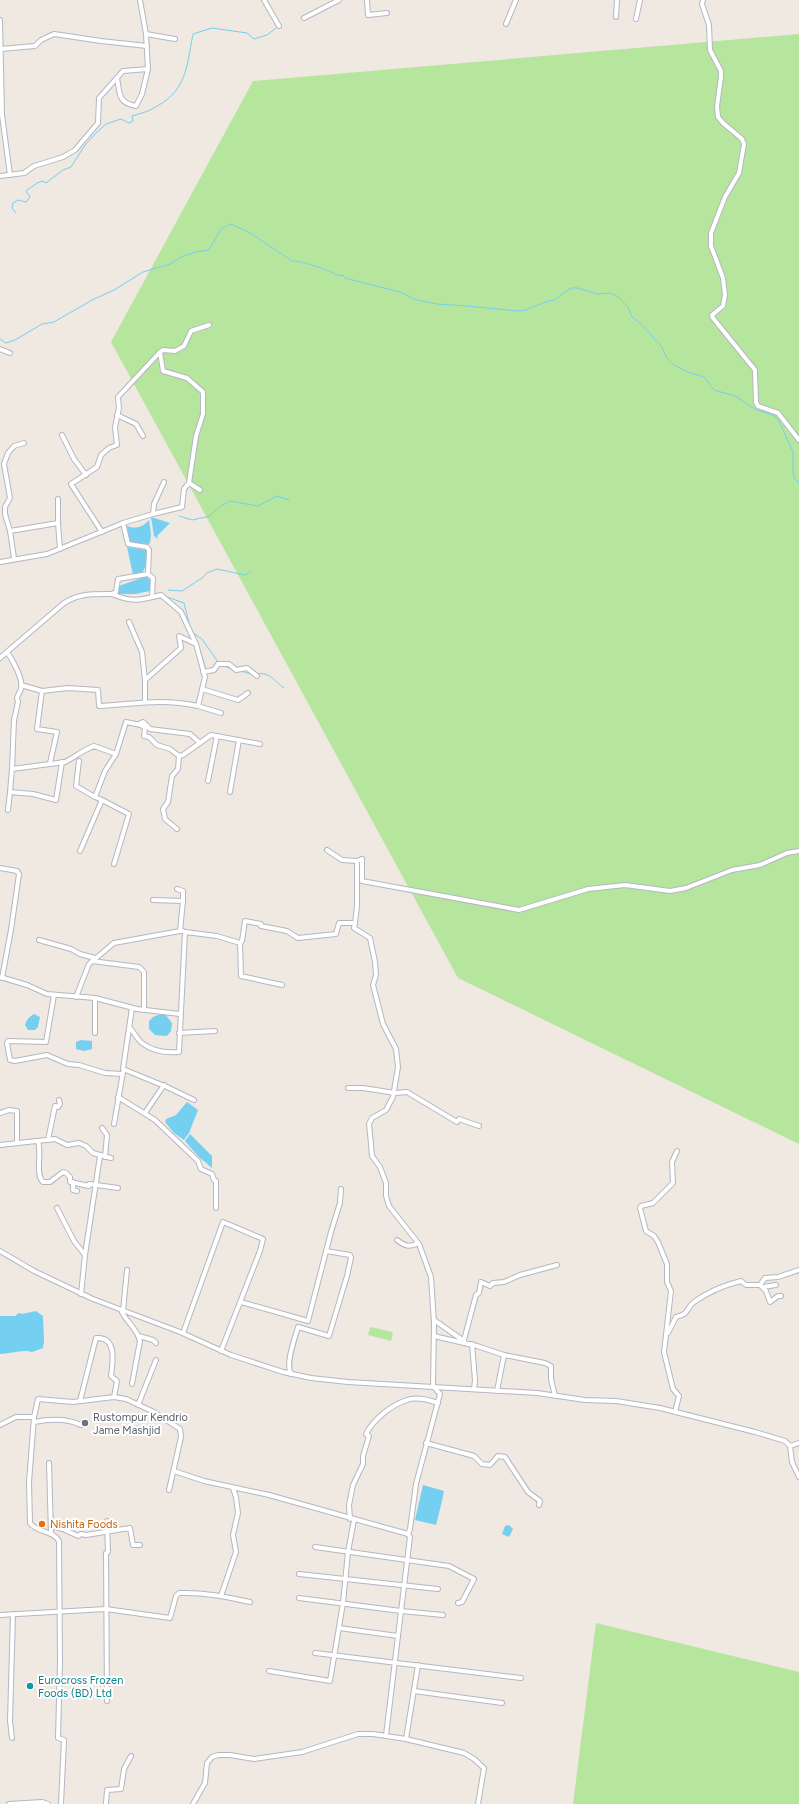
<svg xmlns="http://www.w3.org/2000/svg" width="799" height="1804" font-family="Figtree,sans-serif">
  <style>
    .green { fill: #b6e59e }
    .water { fill: #75cff0 }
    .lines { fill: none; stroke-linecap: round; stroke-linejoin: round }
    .stream { stroke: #75cff0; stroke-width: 1 }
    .minor-casing { stroke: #b4b7c1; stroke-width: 6 }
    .minor { stroke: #fff; stroke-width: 4 }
    .worship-dot { fill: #6b7280; stroke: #fff; stroke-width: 1.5 }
    .food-dot { fill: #e8710a; stroke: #fff; stroke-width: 1.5 }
    .culture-dot { fill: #0f9aa8; stroke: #fff; stroke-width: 1.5 }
    .labels { text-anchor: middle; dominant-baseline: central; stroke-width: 4; stroke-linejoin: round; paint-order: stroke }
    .worship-label { font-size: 11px; fill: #5b616d; stroke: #fff; text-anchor: start }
    .food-label { font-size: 11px; fill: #c56008; stroke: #fff; text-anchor: start }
    .culture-label { font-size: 11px; fill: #0d838f; stroke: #fff; text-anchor: start }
  </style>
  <rect width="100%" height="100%" fill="#efe9e1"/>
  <g class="green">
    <polygon points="799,34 799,1144 458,978 111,342 253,81"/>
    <polygon points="370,1327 393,1332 391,1341 368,1335"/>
    <polygon points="596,1623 799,1672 799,1804 573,1804"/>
  </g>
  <g class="water">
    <polygon points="151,517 170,523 157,536 158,539 154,536"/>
    <path d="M149,520L151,534L150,543L147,545L130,543L127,526C136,529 142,528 149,520Z"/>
    <polygon points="127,547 146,550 147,564 142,573 133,575"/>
    <polygon points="144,577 147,577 150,580 150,591 135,594 117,594 119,586"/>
    <path d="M34,1014L40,1017L38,1027L35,1030H28L25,1025C27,1019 29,1017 34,1014Z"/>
    <polygon points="161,1014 165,1014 172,1023 171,1031 167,1036 155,1035 149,1029 149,1021 153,1017"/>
    <polygon points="81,1040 92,1041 92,1049 84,1051 76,1049 76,1042"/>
    <polygon points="187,1102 198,1110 189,1133 184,1140 174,1133 165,1122 166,1119 176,1115"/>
    <polygon points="190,1134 212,1156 212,1168 199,1157 185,1141"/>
    <path d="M36,1311L43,1316L44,1341L43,1348L32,1352C23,1349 10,1354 0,1354V1316H15L19,1313L22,1314Z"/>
    <path d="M423,1485L444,1491C442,1502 439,1513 436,1525L415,1520Z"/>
    <polygon points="509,1525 513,1529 509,1537 502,1534 505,1526"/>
  </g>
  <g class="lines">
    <g class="stream">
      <path d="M16,213L12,208L13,203L18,200L26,202L30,197L26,191L37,183L43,181L46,183L63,170L71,167L85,145L96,133L106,124L121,119L129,123L133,121L132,116C138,114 144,113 150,110C187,92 186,70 193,34L212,28L247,33L254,39L267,35L276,28"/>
      <path d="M0,339L6,343L15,340L42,324L54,322L92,300L114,290L143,272L170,264L183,256L196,252L209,250L221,229L231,224L250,233L292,261C300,260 332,271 339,276L343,275L345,278L400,292L417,300L437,304L467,306L518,311L526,310L548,301L554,300L571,288H578L598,294L610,293L617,296L628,307L632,317L640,323L662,347L666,357L674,365L688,372L704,377L714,390L735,396L755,409L775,416L779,421L793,452V471L794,478L799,483"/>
      <polyline points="179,516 192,520 210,516 219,507 230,501 258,506 277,496 289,500"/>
      <polyline points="168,590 182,591 202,578 207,573 217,569 245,575 251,571"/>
      <polyline points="167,597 184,603 190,627"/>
      <polyline points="193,633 202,639 218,662"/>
      <polyline points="200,650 206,670"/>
      <polyline points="224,666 232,669"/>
      <polyline points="241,671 251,674"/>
      <path d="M256,674C270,671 274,681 284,688"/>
    </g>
    <g class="minor-casing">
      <g id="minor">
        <polyline points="264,0 279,26"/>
        <polyline points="367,0 368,15 387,13"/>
        <polyline points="703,0 702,4 709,25 710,50 721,71 721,77 717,106 718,117 723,123 742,139 744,144 739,173 725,197 711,233 711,246 723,278 725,295 723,306 712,315 713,318 755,370 756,402 758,406 778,413 799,440"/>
        <polyline points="616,17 617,0"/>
        <polyline points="304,18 339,0"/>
        <polyline points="636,19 640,0"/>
        <polyline points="0,20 2,115 10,175"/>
        <polyline points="506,24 516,0"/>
        <polyline points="146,34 175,39"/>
        <polyline points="1,49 35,46 41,40 54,34 101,41 147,46"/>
        <path d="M117,78C120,94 118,103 136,106L142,94L148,69"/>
        <polyline points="0,176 24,173 34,166 63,157 75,150 98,123 99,98 123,71 148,69 146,34 140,0"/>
        <polyline points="0,349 10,353"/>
        <polyline points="160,352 163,371 187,378 203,392 203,414 196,436 189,483"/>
        <polyline points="117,415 136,424 143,436"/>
        <polyline points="62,435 74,459 86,475"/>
        <polyline points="58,499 58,523"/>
        <polyline points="153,514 182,507 184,489 189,483 200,490"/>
        <polyline points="123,523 153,514 154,504 164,482"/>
        <polyline points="10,531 5,514 5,507 10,498 4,464 8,453 14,446 24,443"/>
        <polyline points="102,532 71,484 97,467 101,455 109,448 117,445 115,427 119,408 118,397 160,352 163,350 175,351 184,346 191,331 209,325"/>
        <polyline points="14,558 10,531 58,523 60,549"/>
        <path d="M0,562L47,554L123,523L128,544L147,547L149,550L148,574L118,579L116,592L112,594C94,594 80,593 64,603L0,658"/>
        <polyline points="148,574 153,578 152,597"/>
        <path d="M112,594C133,603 140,600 161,595L181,612L196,644"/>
        <polyline points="129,622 142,652 145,680 145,702"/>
        <path d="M7,652C12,659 24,680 21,689C20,692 18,694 17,698L18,702L14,720L12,769"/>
        <polyline points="203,672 214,670 218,664 229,664 236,670 247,668 257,676"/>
        <path d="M21,685L42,691L68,688L98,690L99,706C136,704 161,698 198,706L205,677L196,644L179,636L181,648L145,680"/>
        <polyline points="202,689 238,700 248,693"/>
        <polyline points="42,691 37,729 57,732 50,763"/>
        <polyline points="198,706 221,713"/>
        <polyline points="139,724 143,722 150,729 190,734 200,743"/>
        <polyline points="79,761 76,786 95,797"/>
        <polyline points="208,781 217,736"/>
        <path d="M10,792L12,769L65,762C75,757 83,750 94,746L116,754L126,722L141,725L145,728L144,736L149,737L157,745L170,749L179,756L183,755L211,735L260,744"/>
        <polyline points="230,792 239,740"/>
        <polyline points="102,800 129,814 114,864"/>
        <polyline points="8,810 10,792 33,794 56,800 62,762"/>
        <polyline points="177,829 165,819 163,809 168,802 172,776 178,769 179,756"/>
        <polyline points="327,850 342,860 357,861"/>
        <polyline points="80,851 102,800 95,797 105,771 116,754"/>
        <polyline points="362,859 362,881 519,910 588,889 625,885 670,891 686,888 732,870 760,865 787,853 799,851"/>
        <polyline points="0,868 17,871 19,874 11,930 2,978"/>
        <polyline points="177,889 183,891 183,901"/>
        <polyline points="153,900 183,901 180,931 183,931"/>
        <polyline points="355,923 357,906 357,861 362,859"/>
        <polyline points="39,940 71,949 80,954 95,958"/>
        <polyline points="240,943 241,976 282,985"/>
        <polyline points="92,961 139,967 144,972 144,1010"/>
        <polyline points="0,977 27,985 47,994 95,998 137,1009 180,1014"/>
        <polyline points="54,995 46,1042 8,1041 7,1043 10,1060 15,1061 47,1055 68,1064 79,1065 105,1073 122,1074"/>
        <polyline points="76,997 89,964 114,943 180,931"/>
        <polyline points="95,998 95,1033"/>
        <polyline points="132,1008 123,1069 167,1087 194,1100"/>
        <path d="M130,1028C134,1032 137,1039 142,1043C152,1051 167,1053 179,1052L185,932L217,936L240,943L242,941L245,921L261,924V926L287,931L298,938L336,934L339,923H355L354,928L370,938L375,962L376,975L373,985L383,1024L396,1049L398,1067L393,1097L386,1110L372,1118L369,1124L371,1144L372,1156L380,1167L386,1183V1196L389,1206L419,1244L431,1277L434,1323L433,1386L440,1394L416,1484L410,1529L408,1534L410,1537L386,1735"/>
        <polyline points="179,1033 215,1031"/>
        <polyline points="348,1088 363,1088 395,1093 407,1092 457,1122 459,1119 479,1126"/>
        <polyline points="118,1097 155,1120 198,1161 201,1169 212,1174 214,1180 216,1181 216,1208"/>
        <polyline points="0,1113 9,1110 17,1111 17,1143"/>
        <polyline points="145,1113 164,1085"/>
        <polyline points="114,1124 123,1072"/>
        <polyline points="102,1128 107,1135 105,1157"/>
        <polyline points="48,1140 55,1106 58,1107 60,1104 59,1100"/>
        <path d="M38,1141C42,1153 35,1175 43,1182H50L63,1172L66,1173L70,1177V1182L89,1186V1184L118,1188"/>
        <polyline points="0,1145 55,1139 67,1145 79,1143 86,1146 93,1153 111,1158"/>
        <polyline points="73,1182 73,1190 77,1191"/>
        <polyline points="57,1208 74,1241 85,1255 81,1294"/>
        <path d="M397,1240C405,1246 409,1248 418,1243"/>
        <polyline points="0,1251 34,1271 93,1299 180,1332 231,1355 283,1372 311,1378 348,1382 537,1393 585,1400 616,1401 660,1408 755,1432 785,1441 790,1446 792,1462 799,1477"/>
        <polyline points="85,1255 100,1156"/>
        <polyline points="760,1285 765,1278 778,1277 799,1270"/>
        <polyline points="763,1287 776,1285"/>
        <polyline points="241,1302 308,1321 331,1232 340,1203 341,1189"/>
        <path d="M121,1310C126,1322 137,1328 140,1341L132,1384"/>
        <polyline points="123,1311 127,1270"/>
        <polyline points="434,1320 464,1341"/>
        <polyline points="183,1333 223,1222 263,1239 260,1251 221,1351"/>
        <path d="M668,1333L676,1317C690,1314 685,1309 694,1302C708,1292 725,1285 741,1281L746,1285H760L766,1291L770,1302L778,1296H781"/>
        <polyline points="139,1336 153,1340 156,1343"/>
        <polyline points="434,1336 477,1346 504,1355"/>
        <polyline points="464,1340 476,1295 479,1293 481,1282 490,1286 493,1283 504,1282 520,1275 557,1265"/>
        <polyline points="472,1344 475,1380 474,1389"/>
        <path d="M291,1374C285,1364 295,1338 298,1327L329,1336L347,1276L351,1258L350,1255L326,1251"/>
        <polyline points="497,1391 504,1355 545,1363 551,1366 551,1379 555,1396"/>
        <path d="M80,1401L96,1338C117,1336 113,1362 111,1376L117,1381L114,1397"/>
        <polyline points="138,1405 156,1360"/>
        <polyline points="675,1412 679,1396 673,1389 664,1352 671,1291 667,1282 667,1264 658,1242 654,1236 646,1231 640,1208 641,1206 653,1203 673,1183 672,1162 677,1151"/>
        <path d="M34,1417L29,1482L30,1523C37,1533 53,1530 59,1541L60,1661L58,1738L64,1740L61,1804"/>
        <path d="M34,1422C49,1419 67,1418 81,1425"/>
        <polyline points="0,1425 16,1417 34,1417 38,1399 73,1402 114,1397 126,1399 154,1412 180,1429 181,1437 169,1490"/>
        <polyline points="426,1443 474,1456 482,1464 490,1465 498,1456 505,1457 528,1492 540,1501 539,1505"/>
        <polyline points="790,1446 799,1443"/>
        <polyline points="49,1463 51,1534"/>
        <polyline points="174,1471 204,1481 269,1495 408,1534"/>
        <path d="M350,1519L349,1505L353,1485L363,1464V1456L369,1436L366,1434C373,1420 391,1405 407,1400C415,1397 429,1400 438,1403"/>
        <polyline points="52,1526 63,1529 78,1536 81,1534 86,1535 130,1528 133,1545 140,1545"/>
        <polyline points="315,1547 449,1566 474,1579 462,1602 458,1603"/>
        <polyline points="299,1574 438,1589"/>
        <polyline points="221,1596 236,1552 233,1535 238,1513 236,1497 233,1488"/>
        <polyline points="299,1598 401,1611 443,1615"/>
        <path d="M0,1615L106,1609L170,1618L176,1596L179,1593C203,1592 227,1597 250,1602"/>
        <polyline points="339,1628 398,1636"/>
        <polyline points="315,1653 521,1678"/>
        <polyline points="269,1671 330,1681 343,1603 348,1552 354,1520"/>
        <polyline points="414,1691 502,1703"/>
        <polyline points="107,1701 106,1553 108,1552 107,1521"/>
        <polyline points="12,1738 10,1721 13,1614"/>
        <polyline points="406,1739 418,1665"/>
        <polyline points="9,1804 42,1802 48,1804"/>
        <polyline points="106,1804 107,1790 121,1789 124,1769 131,1756"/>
        <polyline points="193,1804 205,1783 207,1763 212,1757 218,1755 230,1755 254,1759 302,1752 358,1734 373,1734 406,1739 464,1753 474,1759 484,1768 478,1804"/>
      </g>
    </g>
    <use href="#minor" class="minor"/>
  </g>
  <circle class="worship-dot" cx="85" cy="1423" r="4"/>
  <circle class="food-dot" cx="42" cy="1524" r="4"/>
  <circle class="culture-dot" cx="30" cy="1686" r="4"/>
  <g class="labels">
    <g class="worship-label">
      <text x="93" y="1417">Rustompur Kendrio<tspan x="93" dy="13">Jame Mashjid</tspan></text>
    </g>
    <g class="food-label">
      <text x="50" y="1524">Nishita Foods</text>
    </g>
    <g class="culture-label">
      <text x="38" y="1680">Eurocross Frozen<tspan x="38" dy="13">Foods (BD) Ltd</tspan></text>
    </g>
  </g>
</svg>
